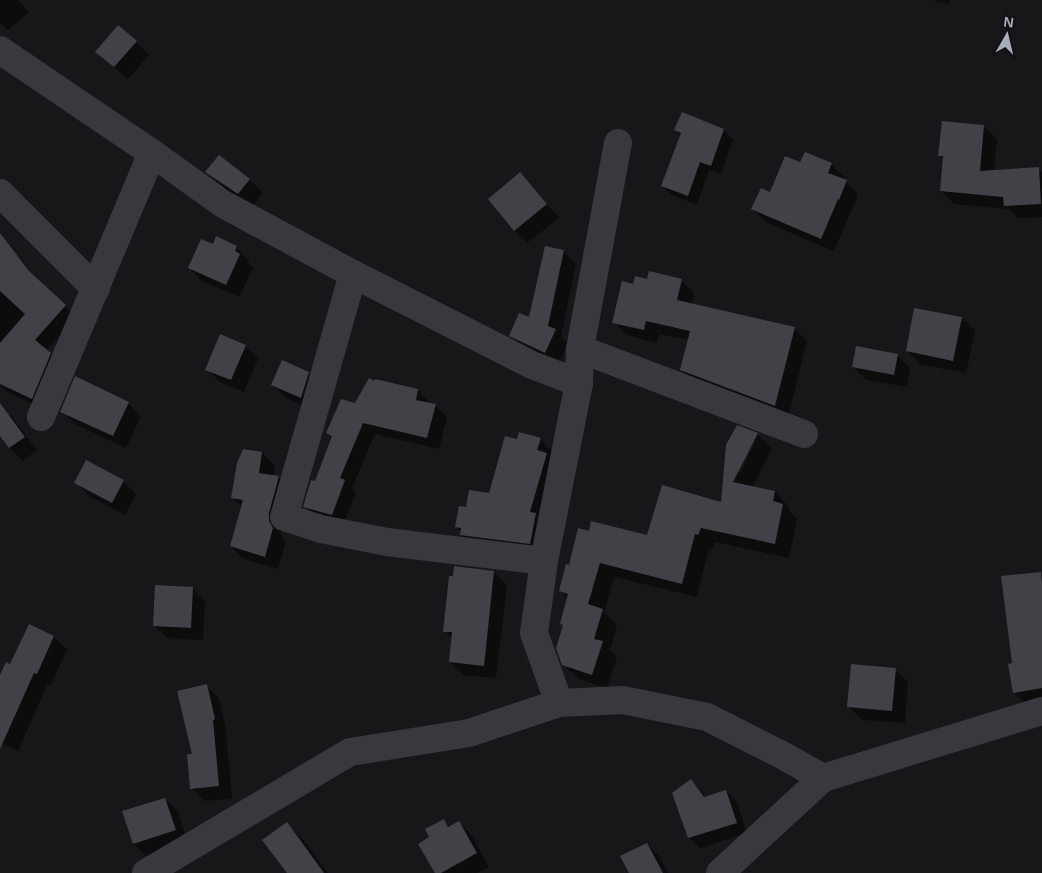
<svg xmlns="http://www.w3.org/2000/svg" width="1042" height="873" font-family="Arial,sans-serif">
  <style>
    .shadow { fill: #0007; fill-rule: evenodd }
    .building { fill: #414247 }
    .lines { fill: none; stroke-linecap: round; stroke-linejoin: round }
    .minor { stroke: #38383f; stroke-width: 28 }
  </style>
  <rect width="100%" height="100%" fill="#17171a"/>
  <g class="shadow">
    <polygon points="0,0 18,0 29,12 8,30 0,23"/>
    <polygon points="931,0 950,0 949,4"/>
    <polygon points="136,42 149,55 128,79 110,64 97,52"/>
    <polygon points="683,113 724,130 733,140 721,174 709,170 697,205 672,195 662,186 681,136 676,130"/>
    <polygon points="984,126 997,139 994,171 1038,168 1042,172 1042,217 1018,218 1009,209 954,204 941,191 944,160 939,155"/>
    <polygon points="219,156 250,180 263,193 252,207 220,185 207,172"/>
    <polygon points="831,164 844,177 842,180 846,182 858,194 852,211 851,211 834,251 765,222 753,209 770,194"/>
    <polygon points="520,174 533,187 559,218 527,243 514,230"/>
    <polygon points="213,246 236,247 249,260 248,263 253,268 239,297 202,281 190,268"/>
    <polygon points="10,249 22,260 37,281 77,317 46,351 62,366 44,409 10,393 0,386 0,256"/>
    <polygon points="563,251 576,264 561,336 568,343 558,365 523,348 510,335 529,319"/>
    <polygon points="648,280 681,280 694,293 692,304 794,328 807,341 788,418 694,383 681,370 689,340 659,334 657,343 627,335 614,322 634,286"/>
    <polygon points="962,318 975,331 966,373 920,364 907,351"/>
    <polygon points="245,346 258,359 244,392 220,382 207,369"/>
    <polygon points="897,355 910,368 907,387 866,380 853,367"/>
    <polygon points="308,373 321,386 314,410 286,398 273,385"/>
    <polygon points="375,383 418,390 429,402 429,404 435,405 447,417 439,449 375,434 352,488 356,493 343,526 316,518 305,506 316,483 333,438 327,433 356,404"/>
    <polygon points="128,403 141,416 126,448 75,424 62,411"/>
    <polygon points="0,405 12,417 37,450 23,461 10,448 0,434"/>
    <path d="M757,434L772,449L752,488L775,492L789,507V511L797,519L789,558L715,542L713,549L709,548L697,597L614,577L604,612L617,625L610,650L617,657L607,688L578,679L563,664L564,627L561,623L568,599L560,591L570,567L590,532L648,537L722,504L728,445ZM753,440H756L740,473L737,472Z"/>
    <polygon points="540,439 553,452 543,556 474,548 461,535 461,531 457,527 467,508 489,494 518,441"/>
    <polygon points="262,453 275,466 273,476 279,477 292,490 281,526 281,535 286,542 278,569 244,559 231,546 242,507 233,497"/>
    <polygon points="123,481 136,494 125,515 89,496 76,483"/>
    <polygon points="494,572 507,585 496,678 463,675 450,662 452,639 445,631"/>
    <polygon points="1040,574 1042,575 1042,702 1026,704 1014,693 1013,664"/>
    <polygon points="192,588 205,601 203,640 167,638 154,625"/>
    <polygon points="30,626 54,637 67,650 50,686 47,685 18,751 0,743 0,678 11,666"/>
    <polygon points="895,669 908,682 905,723 862,720 849,707"/>
    <polygon points="206,685 219,698 227,732 226,733 232,799 204,801 191,788 193,755"/>
    <polygon points="691,781 702,792 706,798 726,791 737,802 747,833 700,848 690,838"/>
    <polygon points="165,799 178,812 188,843 147,857 134,844"/>
    <polygon points="443,820 450,827 459,823 472,836 489,867 477,873 436,873"/>
    <polygon points="287,824 306,843 328,873 288,873"/>
    <polygon points="647,844 660,857 668,873 630,873"/>
  </g>
  <g class="building">
    <polygon points="118,25 137,41 114,67 95,52"/>
    <polygon points="682,112 724,129 711,166 700,162 688,196 661,186 681,133 674,130"/>
    <polygon points="942,121 984,125 980,171 1039,167 1041,204 1004,206 1003,197 940,191 943,156 938,156"/>
    <polygon points="805,152 832,163 828,173 847,180 839,200 838,199 821,239 751,209 761,188 770,192 785,156 800,162"/>
    <polygon points="219,155 250,179 238,194 205,172"/>
    <polygon points="520,172 547,204 514,231 488,199"/>
    <polygon points="0,233 29,271 66,305 35,340 51,353 32,399 0,384 0,343 25,314 0,291"/>
    <polygon points="216,236 237,246 235,251 240,254 226,285 188,268 201,239 213,244"/>
    <polygon points="545,246 564,250 548,326 556,329 545,353 509,336 519,313 529,317"/>
    <polygon points="649,271 682,279 677,300 795,327 775,406 680,370 690,331 646,321 644,330 612,323 622,281 633,284 635,276 647,279"/>
    <polygon points="914,308 962,317 953,361 906,351"/>
    <polygon points="220,334 246,345 231,380 205,370"/>
    <polygon points="856,346 898,354 894,375 852,367"/>
    <polygon points="282,360 309,372 301,398 271,385"/>
    <polygon points="75,376 129,402 113,436 60,412"/>
    <polygon points="369,378 374,381 375,379 418,389 416,400 436,404 427,438 363,423 340,478 345,480 332,515 303,507 311,480 315,481 332,436 326,433 341,399 355,403"/>
    <polygon points="0,403 25,437 9,448 0,436"/>
    <polygon points="737,425 758,433 733,482 775,491 773,501 783,504 775,544 701,528 698,535 695,534 682,584 600,563 588,604 603,609 594,639 603,641 592,675 562,665 556,648 563,625 560,624 568,594 559,591 566,564 569,565 578,528 589,531 591,521 647,535 662,485 721,502 726,445"/>
    <polygon points="519,432 541,438 537,450 547,453 530,512 536,513 530,544 460,535 461,528 455,527 459,506 466,507 469,490 489,493 505,436 517,439"/>
    <polygon points="243,449 262,452 259,473 279,476 269,513 269,521 273,528 265,557 230,546 243,500 231,498 237,463"/>
    <polygon points="86,460 124,480 112,503 74,483"/>
    <polygon points="454,566 494,571 484,666 449,662 452,632 443,632 449,576 453,576"/>
    <polygon points="1041,572 1042,583 1042,688 1013,693 1008,664 1012,663 1001,576"/>
    <polygon points="155,585 193,587 191,628 153,626"/>
    <polygon points="29,624 54,636 37,674 34,673 0,749 0,675 6,662 10,664"/>
    <polygon points="851,664 896,668 892,711 847,707"/>
    <polygon points="207,684 215,719 213,720 219,786 190,789 187,754 192,754 177,691"/>
    <polygon points="691,779 704,797 726,790 737,823 688,838 672,793"/>
    <polygon points="165,798 176,830 133,844 122,811"/>
    <polygon points="444,819 448,827 459,821 477,853 441,873 435,873 418,844 429,837 425,829"/>
    <polygon points="287,822 324,873 287,873 262,840"/>
    <polygon points="647,843 663,873 629,873 620,856"/>
  </g>
  <g class="lines">
    <g class="minor">
      <polyline points="0,50 152,153 223,204 353,274 532,365 579,383"/>
      <polyline points="0,193 96,289"/>
      <polyline points="353,274 284,517 321,529 387,542 544,561"/>
      <polyline points="580,349 804,434"/>
      <polyline points="41,417 152,153"/>
      <polyline points="559,703 534,633 544,561 579,383 580,349 618,143"/>
      <polyline points="146,873 350,752 469,733 559,703 623,700 707,717 784,756 823,778"/>
      <polyline points="720,873 823,778 1042,711"/>
    </g>
  </g>
  <g transform="translate(1007 35) rotate(8)" stroke="#121215" stroke-width="4" paint-order="stroke">
  <path d="M0-4L9 19L0 12L-9 19Z" fill="#a8adbb"/>
  <text y="-8" font-size="14" font-weight="bold" text-anchor="middle" fill="#a8adbb">N</text>
  </g>
</svg>
